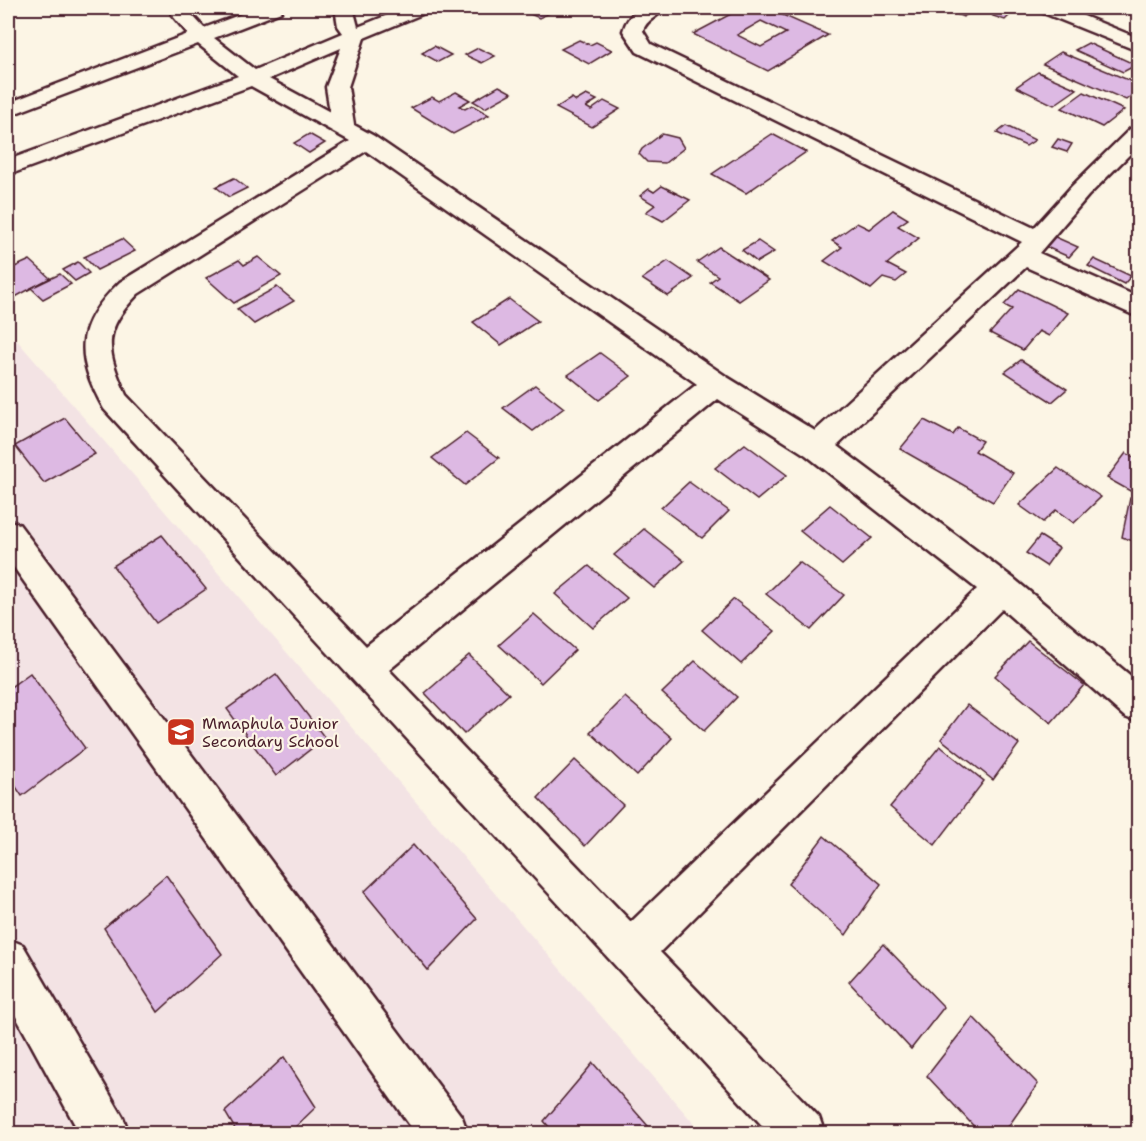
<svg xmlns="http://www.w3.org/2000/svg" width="1146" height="1141" font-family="'Shantell Sans',sans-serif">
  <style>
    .built { fill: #f3e3e4 }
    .building { fill: #ddb9e3; stroke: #4a1f2b; stroke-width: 1.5; fill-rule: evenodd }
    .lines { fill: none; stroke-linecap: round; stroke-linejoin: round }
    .minor-casing { stroke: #4a1f2b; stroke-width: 5 }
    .minor { fill: #fcf5e5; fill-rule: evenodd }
    .labels { text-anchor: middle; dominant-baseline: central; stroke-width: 4.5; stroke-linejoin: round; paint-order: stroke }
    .poi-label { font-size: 16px; fill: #4a1f2b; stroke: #fcf5e5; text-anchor: start }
  </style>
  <rect width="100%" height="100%" fill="#fcf5e5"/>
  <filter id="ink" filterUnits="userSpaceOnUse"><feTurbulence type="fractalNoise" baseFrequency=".0167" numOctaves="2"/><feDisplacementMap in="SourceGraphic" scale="12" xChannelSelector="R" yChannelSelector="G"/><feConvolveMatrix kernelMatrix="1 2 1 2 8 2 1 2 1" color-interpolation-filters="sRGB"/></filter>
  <g filter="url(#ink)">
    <polygon class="built" points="8,330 702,1133 8,1133"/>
    <g class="building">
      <polygon points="517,8 554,8 558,9 539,18"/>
      <path d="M742,8H767L828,35L768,71L693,34ZM761,21L786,33L761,47L737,35Z"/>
      <polygon points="942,8 978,8 963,17"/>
      <polygon points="1001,9 1012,13 1005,20 993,16"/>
      <polygon points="579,40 590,45 596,42 612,50 589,64 561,49"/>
      <polygon points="1088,43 1136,65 1123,72 1075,50"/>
      <polygon points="434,46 451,55 438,62 422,53"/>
      <polygon points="478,48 495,56 482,63 465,55"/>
      <polygon points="1061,52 1138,84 1138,90 1126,100 1043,64"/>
      <polygon points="1038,72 1077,89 1054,105 1016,87"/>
      <polygon points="499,86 512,93 485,108 473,101"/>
      <polygon points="456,92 470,100 459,106 465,109 472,105 489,115 453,134 411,108 432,97 439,101"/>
      <polygon points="1084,92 1124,110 1102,127 1062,108"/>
      <polygon points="586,95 597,100 586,107 591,110 604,101 620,109 592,127 556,108 572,98 576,101"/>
      <polygon points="1006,126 1035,140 1026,146 997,133"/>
      <polygon points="309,134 325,143 309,153 294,143"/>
      <polygon points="662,134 678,138 684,148 665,163 647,162 639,154 642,149"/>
      <polygon points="772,134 806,152 746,193 712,174"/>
      <polygon points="1058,139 1072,144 1067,152 1052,147"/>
      <polygon points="234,178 247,188 229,197 216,187"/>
      <polygon points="662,186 690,200 663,221 646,212 655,205 640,196 649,189 654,192"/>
      <polygon points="893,210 908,219 898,226 919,238 887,264 906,274 896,282 883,278 871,289 824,261 842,247 832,241 857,223 869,229"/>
      <polygon points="1053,236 1078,247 1069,257 1044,246"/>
      <polygon points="122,239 135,251 97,270 84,257"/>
      <polygon points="758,241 774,252 757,262 742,250"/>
      <polygon points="719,247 769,280 739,301 710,282 718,276 697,262"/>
      <polygon points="258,257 281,276 234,303 206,278 239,260 244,265"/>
      <polygon points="1094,259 1131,276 1124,284 1088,266"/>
      <polygon points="30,260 50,278 8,301 8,270"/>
      <polygon points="668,261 693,278 668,296 642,279"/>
      <polygon points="78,262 89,273 75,281 63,270"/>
      <polygon points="60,274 71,284 43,299 31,288"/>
      <polygon points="277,287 294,301 254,324 237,309"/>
      <polygon points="1019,289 1068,313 1049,336 1039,331 1023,350 990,333 1012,309 1004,305"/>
      <polygon points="509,299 538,321 501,345 473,322"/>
      <polygon points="600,353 631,376 599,400 568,375"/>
      <polygon points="1021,360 1067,389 1052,402 1005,372"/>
      <polygon points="535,385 564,408 533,431 503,408"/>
      <polygon points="65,418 95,454 44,483 15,446"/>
      <polygon points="924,420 953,435 958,428 982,441 975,451 1013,473 993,502 900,449"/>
      <polygon points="466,433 499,458 465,485 432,458"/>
      <polygon points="745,444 787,475 757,500 715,468"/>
      <polygon points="1126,453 1138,460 1138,484 1132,492 1107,478"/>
      <polygon points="1058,468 1101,497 1074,523 1056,510 1043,522 1019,505"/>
      <polygon points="689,482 729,511 702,538 661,508"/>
      <polygon points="1130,498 1138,501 1138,543 1122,537"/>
      <polygon points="830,505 872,538 842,565 800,531"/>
      <polygon points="644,529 684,561 654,588 614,555"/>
      <polygon points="162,535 206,589 156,623 113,566"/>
      <polygon points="1040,536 1059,548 1046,566 1026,553"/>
      <polygon points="799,562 844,595 811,630 766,594"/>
      <polygon points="589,566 627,598 593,628 555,594"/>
      <polygon points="734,599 775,631 741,664 702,630"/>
      <polygon points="534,614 575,650 541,683 499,645"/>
      <polygon points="1028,641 1084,685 1051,723 995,676"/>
      <polygon points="469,655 509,694 464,734 425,693"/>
      <polygon points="695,661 737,697 704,731 662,693"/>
      <polygon points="30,673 85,748 22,796 8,775 8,689"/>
      <polygon points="276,674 325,738 276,776 227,709"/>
      <polygon points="625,697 672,738 637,776 590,732"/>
      <polygon points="967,705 1019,744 993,780 941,739"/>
      <polygon points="940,746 984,781 935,845 890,807"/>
      <polygon points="575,760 623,805 585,846 538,798"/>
      <polygon points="824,836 881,884 846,935 788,884"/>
      <polygon points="413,845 477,919 428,970 364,892"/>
      <polygon points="166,875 222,954 158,1012 104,928"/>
      <polygon points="883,944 944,1007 911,1049 849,982"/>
      <polygon points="973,1017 1038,1084 1003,1134 981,1134 927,1076"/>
      <polygon points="284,1057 316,1107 288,1134 238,1134 225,1112"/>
      <polygon points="593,1063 655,1134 555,1134 544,1121"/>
    </g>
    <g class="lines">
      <g class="minor-casing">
        <g id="minor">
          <path d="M171,8H189L191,14L204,28L258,8H283L281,12L214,38L255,70L343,33L338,26L335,8H353L358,27L405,8H429L427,12L364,38L348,87L354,125L374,136L727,377L815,431L1022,242L637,52L623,31C630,8 643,8 664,8C659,17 646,19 643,31L651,44L1034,228L1072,186L1130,129L1138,127V146L1088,196L1039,253L1138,297V317L1026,267L837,446L1013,578L1138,682V722L1125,717L1002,609L660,952L819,1117L825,1134H770L104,409C74,355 75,325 120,282L350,141L251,86L8,175V160L238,76L198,44L8,116V103L188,34L172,15ZM341,48L326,87L330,112L269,79ZM366,151L697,384L366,646L126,395C106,350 102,331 138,294ZM718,399L806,455L977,589L631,922L389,670Z"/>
          <polygon points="1038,8 1064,8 1138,38 1138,51 1041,12"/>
          <polygon points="8,520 19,524 462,1117 468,1134 416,1134 8,559"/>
          <polygon points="8,939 23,945 123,1117 129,1134 80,1134 8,1002"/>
        </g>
      </g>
      <use href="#minor" class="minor"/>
    </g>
  </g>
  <defs>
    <g id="school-square" transform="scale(1.5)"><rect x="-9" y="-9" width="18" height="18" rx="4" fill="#c8321e" stroke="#fcf5e5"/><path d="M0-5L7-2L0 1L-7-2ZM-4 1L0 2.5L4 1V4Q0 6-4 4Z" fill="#fff"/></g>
  </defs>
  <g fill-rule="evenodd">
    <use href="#school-square" x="181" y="732"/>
  </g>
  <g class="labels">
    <g class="poi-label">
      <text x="202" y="723">Mmaphula Junior<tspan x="202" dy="18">Secondary School</tspan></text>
    </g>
  </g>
  <rect width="1146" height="1141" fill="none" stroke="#fcf5e5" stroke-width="30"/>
  <rect x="15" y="15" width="1116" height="1111" fill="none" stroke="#4a1f2b" stroke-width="2" filter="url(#ink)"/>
</svg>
